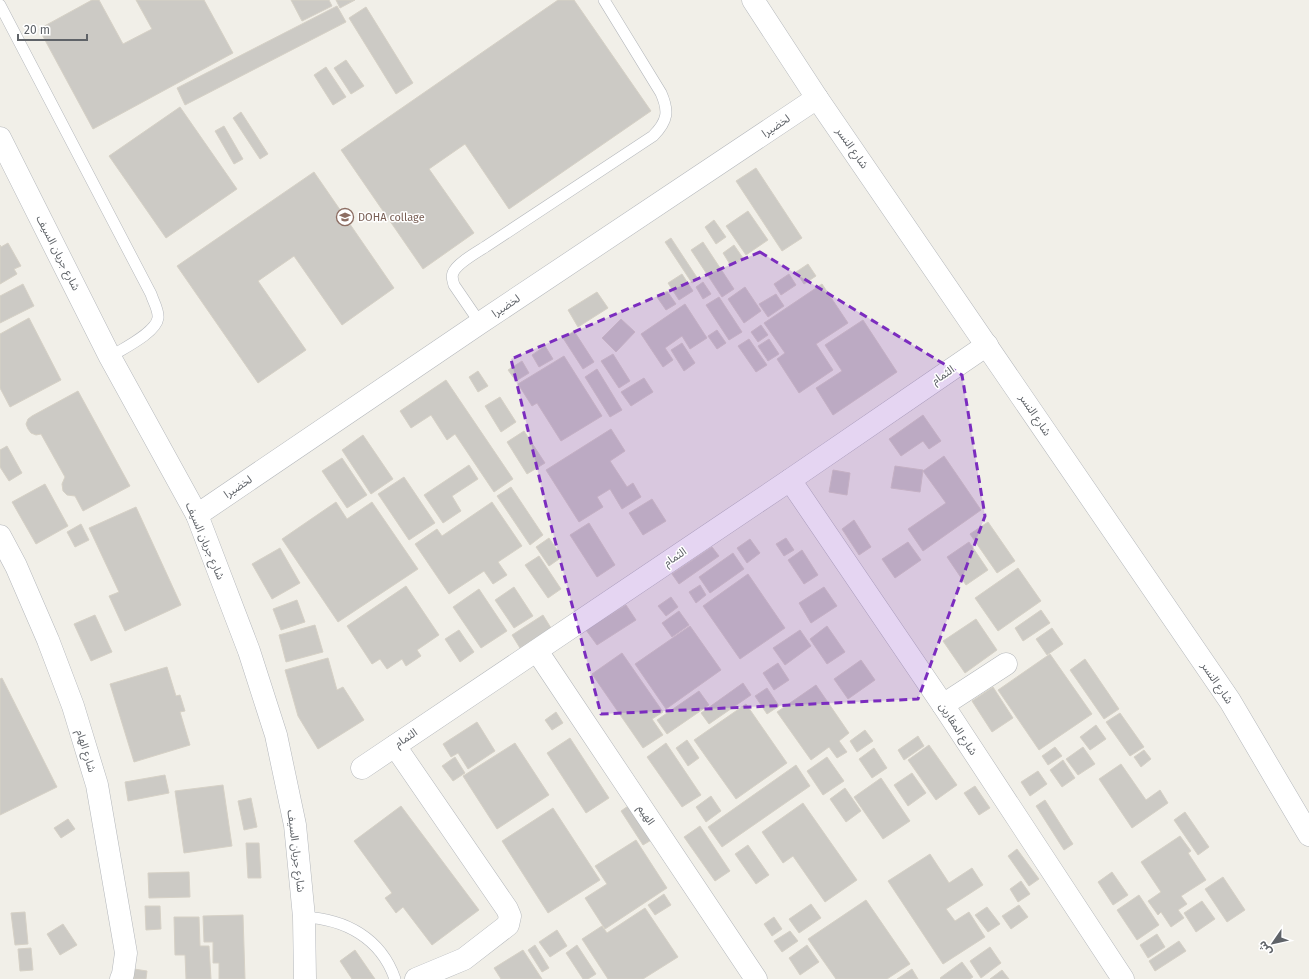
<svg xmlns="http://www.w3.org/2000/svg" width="1309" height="979" font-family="'Fira Sans','Noto Sans Arabic',sans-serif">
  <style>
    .building { fill: #cccac5; stroke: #d6d1c6 }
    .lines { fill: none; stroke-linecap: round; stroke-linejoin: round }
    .service-casing { stroke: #b5b8bc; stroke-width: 12 }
    .minor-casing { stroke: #b5b8bc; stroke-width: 23 }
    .service { stroke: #fff; stroke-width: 11 }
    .minor { stroke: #fff; stroke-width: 22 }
    .marked { fill: #7b2cbf; fill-opacity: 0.2; stroke: #7b2cbf; stroke-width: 3; stroke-dasharray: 8 5; stroke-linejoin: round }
    .labels { text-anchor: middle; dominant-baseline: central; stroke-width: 3; stroke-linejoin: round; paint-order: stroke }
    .street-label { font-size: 11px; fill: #5f6368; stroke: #fff }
    .education-label { font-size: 11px; fill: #785e54; stroke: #fff; text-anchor: start }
  </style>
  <rect width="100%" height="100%" fill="#f1efe8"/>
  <g class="building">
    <polygon points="92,0 99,0 123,44 152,29 136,0 204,0 233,53 93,129 39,29"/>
    <polygon points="291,0 329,0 332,6 302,21"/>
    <polygon points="336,0 355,0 340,8"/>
    <polygon points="558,0 574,0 651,111 509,209 465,144 429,169 474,233 423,269 341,150"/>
    <polygon points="337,6 346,22 185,105 177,88"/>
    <polygon points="366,7 413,83 396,94 349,18"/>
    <polygon points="346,60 364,86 351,94 334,68"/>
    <polygon points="326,67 346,97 333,105 314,75"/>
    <polygon points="180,107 237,189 166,238 109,156"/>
    <polygon points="241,112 268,154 260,159 233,118"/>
    <polygon points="224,126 243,159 234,164 215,131"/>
    <polygon points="756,168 802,238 782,251 736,181"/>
    <polygon points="314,172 394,288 342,325 294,256 258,281 306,350 258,383 177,266"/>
    <polygon points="748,211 768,240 746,255 726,226"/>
    <polygon points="714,220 726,237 716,244 705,227"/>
    <polygon points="671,238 698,279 692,283 665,242"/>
    <polygon points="703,242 734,289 722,297 691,250"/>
    <polygon points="8,243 21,266 14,269 17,274 0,284 0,245 1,247"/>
    <polygon points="734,245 743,258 731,266 723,253"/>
    <polygon points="808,264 816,276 804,284 796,272"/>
    <polygon points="682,274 693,291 679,300 668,283"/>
    <polygon points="789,274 796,285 781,295 774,284"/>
    <polygon points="703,282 711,294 703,299 696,287"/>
    <polygon points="23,284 34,306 0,323 0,296"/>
    <polygon points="822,284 848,323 816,344 833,370 799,393 777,359 785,353 764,323"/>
    <polygon points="745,287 761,311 744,323 728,299"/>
    <polygon points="667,291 676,304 666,310 657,297"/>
    <polygon points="597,292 608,308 578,327 568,310"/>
    <polygon points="776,294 784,306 768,317 759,304"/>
    <polygon points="719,297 742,332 729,340 706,305"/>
    <polygon points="685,304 707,338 690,349 682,336 665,348 673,360 663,367 641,334"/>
    <polygon points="29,318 61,380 10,407 0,388 0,334"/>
    <polygon points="621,319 635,332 616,352 602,338"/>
    <polygon points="863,320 897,372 833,415 816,388 842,371 825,345"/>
    <polygon points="761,325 768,335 758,342 751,332"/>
    <polygon points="717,330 726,343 717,349 708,336"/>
    <polygon points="574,331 594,362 583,369 563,338"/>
    <polygon points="749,339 767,365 756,372 738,346"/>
    <polygon points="769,339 779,354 768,361 758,346"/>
    <polygon points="682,343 695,363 684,371 671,350"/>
    <polygon points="545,346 553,359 539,367 532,355"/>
    <polygon points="613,354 630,381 619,388 601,361"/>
    <polygon points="564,356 602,416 561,441 537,403 532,406 518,384"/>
    <polygon points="522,361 529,373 516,381 508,370"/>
    <polygon points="597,369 622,410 610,417 585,377"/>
    <polygon points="478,371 488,386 478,392 469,377"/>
    <polygon points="644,378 653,392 631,406 621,392"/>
    <polygon points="446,380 513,479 494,492 455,434 447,440 431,415 411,428 400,411"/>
    <polygon points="78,391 130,486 83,511 75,496 67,495 63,491 62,484 65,477 41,434 36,435 31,433 28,429 26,424 28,419 32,416"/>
    <polygon points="500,397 516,422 501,432 485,406"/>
    <polygon points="923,415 941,441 929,449 923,441 901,456 889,439"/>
    <polygon points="611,429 625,451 610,461 627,487 633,483 641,497 622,509 610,489 597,497 603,507 579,522 546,470"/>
    <polygon points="524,431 545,463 527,474 507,442"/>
    <polygon points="363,435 393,479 371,494 342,450"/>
    <polygon points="7,446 22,473 9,481 0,467 0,450"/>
    <polygon points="944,456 981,510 923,551 908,529 946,503 923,471"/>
    <polygon points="342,458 367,495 347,508 322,471"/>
    <polygon points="469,465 478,479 452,496 461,511 443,523 424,495"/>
    <polygon points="895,466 923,470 920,492 891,488"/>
    <polygon points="833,470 850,473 847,495 829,492"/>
    <polygon points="404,477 435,523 409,540 378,494"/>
    <polygon points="45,484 68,526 36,544 12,502"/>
    <polygon points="511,487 543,535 530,545 497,496"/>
    <polygon points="652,499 666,521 643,535 629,513"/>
    <polygon points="336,502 347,519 372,502 418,569 338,622 282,539"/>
    <polygon points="492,502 522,546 498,562 507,575 493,584 484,571 449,594 415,544 437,529 442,536"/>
    <polygon points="136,507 181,605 125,631 109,596 119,592 89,528"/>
    <polygon points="854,520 871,547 859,555 842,529"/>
    <polygon points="988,522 1015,561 997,573 970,534"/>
    <polygon points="589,523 615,565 597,577 570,535"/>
    <polygon points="81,524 89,540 75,547 67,532"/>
    <polygon points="549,538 562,557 549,566 536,547"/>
    <polygon points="786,538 794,550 784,556 776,544"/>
    <polygon points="750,539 760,553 747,563 737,548"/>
    <polygon points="908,542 921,560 895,578 882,559"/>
    <polygon points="969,542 988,570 966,585 947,557"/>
    <polygon points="712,547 719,556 679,584 672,574"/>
    <polygon points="280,548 300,583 272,599 252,564"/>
    <polygon points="802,550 818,575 804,584 788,560"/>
    <polygon points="733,553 744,569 710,593 699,577"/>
    <polygon points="539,556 561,589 548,598 525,565"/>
    <polygon points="1018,568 1041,601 998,631 975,598"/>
    <polygon points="748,574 785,628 740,659 703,606"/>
    <polygon points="700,585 706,595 696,603 689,592"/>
    <polygon points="406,586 439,635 417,650 421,656 406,666 402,659 387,669 380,659 372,664 347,626"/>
    <polygon points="514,587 533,616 514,628 495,600"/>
    <polygon points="824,587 837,606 811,623 799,603"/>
    <polygon points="479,589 507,631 481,648 453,607"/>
    <polygon points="671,597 678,607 666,616 658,606"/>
    <polygon points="297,600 305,622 281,630 273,609"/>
    <polygon points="626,605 636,620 597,645 586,630"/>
    <polygon points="1041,610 1050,623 1023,641 1015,628"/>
    <polygon points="679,611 689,625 672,637 662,623"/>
    <polygon points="95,615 112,652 91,661 74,624"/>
    <polygon points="543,615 551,628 520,648 512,635"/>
    <polygon points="976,619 997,650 965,673 943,641"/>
    <polygon points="315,625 323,652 286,662 279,635"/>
    <polygon points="690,626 721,670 666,709 635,664"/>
    <polygon points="827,626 845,652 827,664 810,639"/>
    <polygon points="1052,628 1063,644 1047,655 1036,639"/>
    <polygon points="459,630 474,652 460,662 445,639"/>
    <polygon points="800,630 811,646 785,665 773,648"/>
    <polygon points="622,653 663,712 652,719 663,735 643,748 592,674"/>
    <polygon points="1050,654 1092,714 1039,750 998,690"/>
    <polygon points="328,658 337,690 343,687 364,720 318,749 298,716 285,670"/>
    <polygon points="1085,659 1119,709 1104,719 1070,670"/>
    <polygon points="861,660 875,680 848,699 834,679"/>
    <polygon points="778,663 789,680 774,690 763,673"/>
    <polygon points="167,667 176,696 180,695 185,711 180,712 190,745 134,762 110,684"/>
    <polygon points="2,678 57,787 0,815 0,679"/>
    <polygon points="743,683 751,695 709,724 701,713"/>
    <polygon points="816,685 849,733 839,741 847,752 837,758 829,747 811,760 777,712"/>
    <polygon points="993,687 1013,718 992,732 972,701"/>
    <polygon points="767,688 779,706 767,714 755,696"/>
    <polygon points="699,691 709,705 667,734 657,720"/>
    <polygon points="746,704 787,763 736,799 694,740"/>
    <polygon points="556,712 563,723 552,730 545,720"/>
    <polygon points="1120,713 1144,747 1130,756 1106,722"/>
    <polygon points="477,722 495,751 468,769 458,753 451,757 443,744"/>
    <polygon points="1096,725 1106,739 1090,750 1080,737"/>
    <polygon points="865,730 873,741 857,752 850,741"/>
    <polygon points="918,736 924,746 904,760 898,750"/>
    <polygon points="570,738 609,798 586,813 547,753"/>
    <polygon points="687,740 699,758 688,766 676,748"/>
    <polygon points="515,743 549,795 497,829 463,776"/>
    <polygon points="666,743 701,795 682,807 647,757"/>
    <polygon points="929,745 957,785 936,800 908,760"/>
    <polygon points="1055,747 1062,756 1048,765 1042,756"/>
    <polygon points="1083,747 1095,764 1078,775 1066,759"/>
    <polygon points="874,748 887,768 872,778 859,759"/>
    <polygon points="1144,750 1151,759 1141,767 1134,757"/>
    <polygon points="455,757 465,773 453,781 442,766"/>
    <polygon points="827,757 844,781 823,795 807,771"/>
    <polygon points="1063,760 1075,778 1062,787 1050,770"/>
    <polygon points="1121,764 1146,800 1160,790 1168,803 1132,828 1099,779"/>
    <polygon points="796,765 810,786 722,847 708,827"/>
    <polygon points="1038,771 1047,784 1030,796 1021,782"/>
    <polygon points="912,773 926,793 908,806 894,785"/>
    <polygon points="165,775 169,793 128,801 125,782"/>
    <polygon points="881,778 910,821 883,839 854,797"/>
    <polygon points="223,785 232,846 184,853 175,791"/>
    <polygon points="975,786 990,808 979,815 964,793"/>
    <polygon points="845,788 861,811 846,822 830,799"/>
    <polygon points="711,796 721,811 706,822 696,807"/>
    <polygon points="251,798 257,827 244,830 238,801"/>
    <polygon points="1045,800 1073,844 1064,850 1036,806"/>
    <polygon points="803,803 857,880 825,902 793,856 783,863 762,832"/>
    <polygon points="631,804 653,839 643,845 621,811"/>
    <polygon points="401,806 479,910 432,945 403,907 396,913 385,898 392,893 354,841"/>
    <polygon points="553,808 600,880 548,913 502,841"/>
    <polygon points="1185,812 1209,847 1198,855 1174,820"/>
    <polygon points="68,819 75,829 61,838 54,828"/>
    <polygon points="700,826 730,871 715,881 684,837"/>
    <polygon points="1180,836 1191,851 1188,853 1206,880 1181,896 1187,904 1178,910 1184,918 1171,927 1161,912 1158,915 1148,901 1161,892 1141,862"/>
    <polygon points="636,840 667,888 605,929 585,898 607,884 595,866"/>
    <polygon points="246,843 259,843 261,878 248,878"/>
    <polygon points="748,845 769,875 756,884 735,854"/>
    <polygon points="1017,849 1039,879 1029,886 1008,856"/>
    <polygon points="930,854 949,883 972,868 983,885 946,909 955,921 969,912 985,937 943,964 888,881"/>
    <polygon points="189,872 190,897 149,898 148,873"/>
    <polygon points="1112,872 1128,895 1113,905 1098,882"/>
    <polygon points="1223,877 1245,910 1227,922 1205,889"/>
    <polygon points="1021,881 1030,894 1018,902 1010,889"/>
    <polygon points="664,894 671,905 655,915 648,905"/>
    <polygon points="1139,895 1159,925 1137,940 1117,910"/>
    <polygon points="866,900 910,964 887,979 836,979 808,939"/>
    <polygon points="1202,901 1215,919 1196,932 1184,913"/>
    <polygon points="811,904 821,918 799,933 789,919"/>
    <polygon points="1019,905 1028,917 1011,929 1002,916"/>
    <polygon points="145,906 160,906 161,929 146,930"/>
    <polygon points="987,907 1000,924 988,932 975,915"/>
    <polygon points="645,908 678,957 643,979 608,979 582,939 602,926 607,933"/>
    <polygon points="25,912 28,944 15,945 11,913"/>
    <polygon points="243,915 245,979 219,979 219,963 213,963 213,942 204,942 203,916"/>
    <polygon points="174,917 199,917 200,946 209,946 211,979 186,979 185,955 175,955"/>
    <polygon points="774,917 782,929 772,936 764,924"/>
    <polygon points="63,924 77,945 60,955 47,934"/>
    <polygon points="557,930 567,946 550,957 539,942"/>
    <polygon points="790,931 798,941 782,952 774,941"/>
    <polygon points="1157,934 1165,947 1148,958 1140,945"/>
    <polygon points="1179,941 1186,951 1155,971 1149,961"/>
    <polygon points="535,945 549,968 542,972 528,950"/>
    <polygon points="577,945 596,974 588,979 583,979 566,953"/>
    <polygon points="807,945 819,962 800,975 789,958"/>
    <polygon points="990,947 1001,963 981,978 970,961"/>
    <polygon points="31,948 33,970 20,971 18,949"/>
    <polygon points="355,950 375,979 352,979 340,961"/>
    <polygon points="523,950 542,979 501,979 494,968"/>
    <polygon points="962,962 973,977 970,979 941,979 940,978"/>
    <polygon points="134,969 147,971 146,979 134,979"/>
    <polygon points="912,969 918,979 897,979"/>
    <polygon points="1002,970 1009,979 990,979"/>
  </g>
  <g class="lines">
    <g class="service-casing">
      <g id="service">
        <path d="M0,5L151,294C153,301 159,310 158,318C156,333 122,349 110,357"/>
        <path d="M480,323L454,285C453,281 451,277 453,273C456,264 477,252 485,247L653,136C668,121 669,111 661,93L604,0"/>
        <path d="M304,917C345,919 381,938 395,979"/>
      </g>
    </g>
    <g class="minor-casing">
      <g id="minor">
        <polyline points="753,0 817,98 1230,701 1309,835"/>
        <polyline points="0,138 110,357 197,515 249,651 276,735 295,825 304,917 305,979"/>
        <polyline points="790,480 943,705 1123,979"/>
        <polyline points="197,515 480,323 817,98"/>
        <polyline points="0,536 16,566 48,640 73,706 97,785 126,953 123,974 121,979"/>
        <polyline points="537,651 756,979"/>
        <polyline points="943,705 1006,664"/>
        <polyline points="395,746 507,909 510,916 508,925 464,959 416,979"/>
        <polyline points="362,768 790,480 987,345"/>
      </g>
    </g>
    <use href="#service" class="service"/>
    <use href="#minor" class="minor"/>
  </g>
  <path class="marked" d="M760,252L962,375L985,516L918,699L601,714L548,514L511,359Z"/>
  <defs>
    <g id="university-ring" transform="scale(0.9)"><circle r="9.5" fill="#fff" stroke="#8d6e63" stroke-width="1.5"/><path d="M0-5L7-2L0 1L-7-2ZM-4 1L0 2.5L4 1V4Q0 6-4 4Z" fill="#8d6e63"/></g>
  </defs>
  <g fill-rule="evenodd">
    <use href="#university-ring" x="345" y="217"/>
  </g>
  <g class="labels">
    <g class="street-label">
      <text transform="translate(776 126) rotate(-34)">لخضيرا</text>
      <text transform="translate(852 148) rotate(55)">شارع النسر</text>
      <text transform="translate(58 253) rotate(63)">شارع جريان السيف</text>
      <text transform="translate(506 306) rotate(-34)">لخضيرا</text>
      <text transform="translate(943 375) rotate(-34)">الثمام</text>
      <text transform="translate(1035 415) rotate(56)">شارع النسر</text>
      <text transform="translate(238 487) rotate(-34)">لخضيرا</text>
      <text transform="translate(205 541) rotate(67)">شارع جريان السيف</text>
      <text transform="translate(675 557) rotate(-34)">الثمام</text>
      <text transform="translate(1217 683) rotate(56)">شارع النسر</text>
      <text transform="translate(958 729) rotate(57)">شارع المقارين</text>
      <text transform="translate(406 738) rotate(-34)">الثمام</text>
      <text transform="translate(86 751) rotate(73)">شارع الهام</text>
      <text transform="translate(646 815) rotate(56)">الهيم</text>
      <text transform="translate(296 851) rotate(83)">شارع جريان السيف</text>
    </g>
    <g class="education-label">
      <text x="358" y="217">DOHA collage</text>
    </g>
  </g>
  <g transform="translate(1273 943) rotate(236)" stroke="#ffffff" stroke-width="3" paint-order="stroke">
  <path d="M0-3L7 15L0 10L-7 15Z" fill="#5f6368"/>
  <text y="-6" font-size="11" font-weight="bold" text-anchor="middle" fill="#5f6368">ش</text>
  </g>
  <path d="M18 34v6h69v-6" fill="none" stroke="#5f6368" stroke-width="2"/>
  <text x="24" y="34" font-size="12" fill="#5f6368" stroke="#ffffff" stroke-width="3" paint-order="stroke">20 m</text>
</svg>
